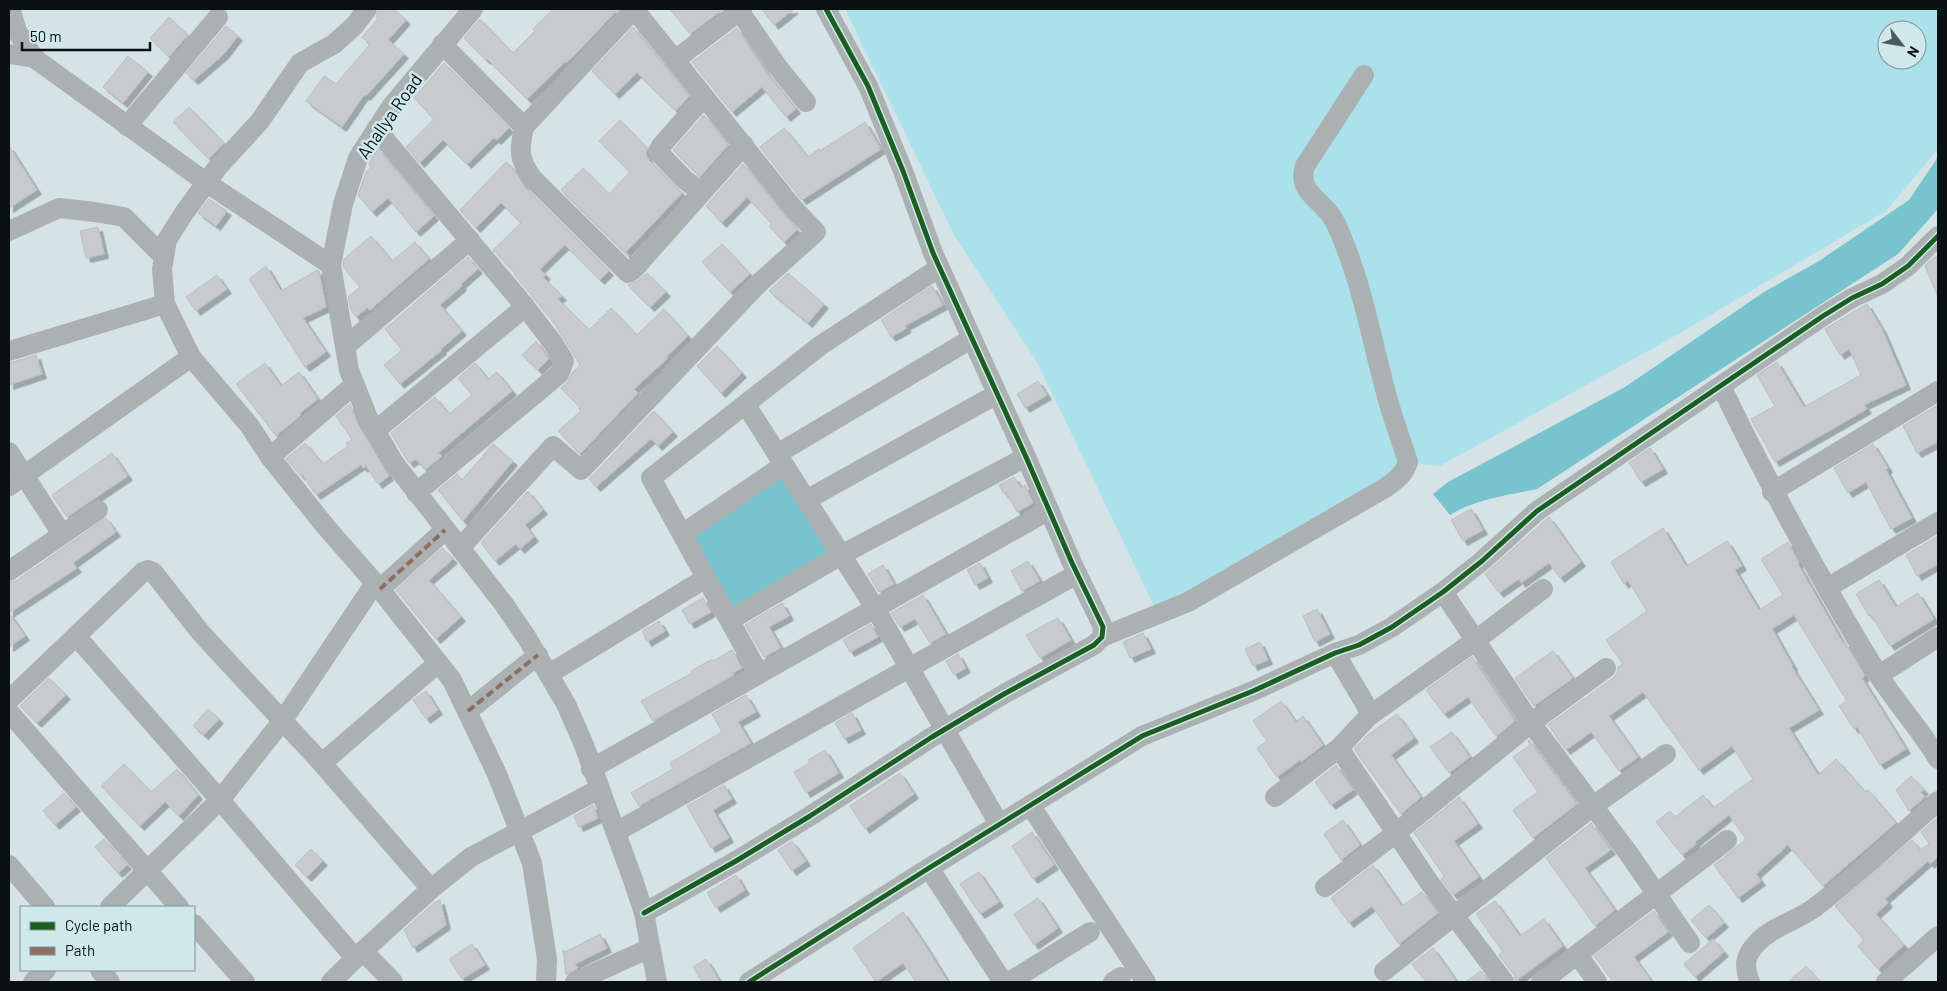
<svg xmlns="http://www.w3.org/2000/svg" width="1947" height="991" font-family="Barlow,sans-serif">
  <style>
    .grass { fill: #abe1ea; fill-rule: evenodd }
    .water { fill: #77c3ce }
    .building { fill: #c8cacd; stroke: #bbbdc0; filter: url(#shadow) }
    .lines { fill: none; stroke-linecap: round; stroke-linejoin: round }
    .minor { stroke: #abb0b1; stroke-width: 20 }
    .quiet { stroke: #8d6e63; stroke-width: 4; stroke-dasharray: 8 4; stroke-linecap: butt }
    .cycleway-casing { stroke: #cfe8ec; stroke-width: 8 }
    .cycleway { stroke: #1b5e20; stroke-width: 5 }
    .labels { text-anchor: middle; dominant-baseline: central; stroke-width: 5; stroke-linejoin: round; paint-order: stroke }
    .street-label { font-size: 18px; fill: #091113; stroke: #cfe8ec }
  </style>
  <defs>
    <filter id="shadow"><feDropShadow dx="4.5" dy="4.5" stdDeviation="0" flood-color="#0004"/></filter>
  </defs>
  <rect width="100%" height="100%" fill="#d5e3e6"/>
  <path class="grass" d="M845,9H1938V149L1886,211L1682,332L1440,466L1412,463L1157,612L1038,364L954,235ZM1887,30H1917V60H1887Z"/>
  <g class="water">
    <path d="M1938,157V209L1898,254L1537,489C1508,495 1475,499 1450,515L1433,494L1448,482L1625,387L1764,292L1819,261L1909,200Z"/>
    <polygon points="782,473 826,543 828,554 732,608 694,538"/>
  </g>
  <g class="building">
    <polygon points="379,9 394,9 406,20 388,40 404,54 366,96 364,95 342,127 306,101 324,76 336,84 370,44 362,37 378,19 376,17"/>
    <polygon points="553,9 618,9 575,55 566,63 565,62 527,99 487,59 486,60 464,38 480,19 513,53 535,31 533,29"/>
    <polygon points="670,9 723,9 690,34"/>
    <polygon points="762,9 794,9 774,25"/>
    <polygon points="169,17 188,35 169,57 150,38"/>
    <polygon points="226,26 238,36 224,54 194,80 186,73"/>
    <polygon points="633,27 689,96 676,111 637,73 615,94 592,71"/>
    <polygon points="737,28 767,73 796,109 786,117 762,87 732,112 692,62"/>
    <polygon points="128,56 148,72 123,103 103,87"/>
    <polygon points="444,63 509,128 497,140 494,138 467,164 443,140 420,163 406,147 434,119 414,98"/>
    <polygon points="189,107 224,143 209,159 173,122"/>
    <polygon points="704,115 728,145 700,177 673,150"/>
    <polygon points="620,120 647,148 646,154 649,160 682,193 626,252 630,256 629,257 561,190 583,168 609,194 630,172 599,141"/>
    <polygon points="865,122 881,149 802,200 760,147 784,128 808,157 819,149 820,151"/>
    <polygon points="9,146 37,190 9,208"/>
    <polygon points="378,149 434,216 416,232 388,198 372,212 358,195 366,172 371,168 369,163"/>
    <polygon points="506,162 513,168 525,187 609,271 600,280 565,245 540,269 546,275 543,277 562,296 558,299 589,330 611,308 637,335 664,309 688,336 666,357 668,358 634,389 638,393 580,454 558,431 581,411 579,409 580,407 561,388 567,383 572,373 580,365 554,323 514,274 515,273 493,250 521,223 501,203 476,228 460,210"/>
    <polygon points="743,164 797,230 784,242 769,226 772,224 747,197 722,223 706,206"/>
    <polygon points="209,199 227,211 216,226 198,213"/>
    <polygon points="98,227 104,254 86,258 80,231"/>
    <polygon points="371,236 392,261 415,242 429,259 370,310 367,308 356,317 351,310 348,297 360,287 344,268 343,265 344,259"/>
    <polygon points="722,244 750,274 730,292 702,262"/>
    <polygon points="1938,256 1938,297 1925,266 1933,258"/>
    <polygon points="468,257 478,269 461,284 462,286 440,305 462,331 441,349 442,350 400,384 384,365 402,350 385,329"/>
    <polygon points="266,266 281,291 317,270 319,271 326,307 303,318 326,352 305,367 249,279"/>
    <polygon points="647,273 666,292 650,307 628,285 639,280"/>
    <polygon points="788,273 824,304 808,323 769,291"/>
    <polygon points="217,275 227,289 196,311 186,297"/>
    <polygon points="932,286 943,305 905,326 907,328 891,337 881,320"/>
    <polygon points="1867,304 1882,329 1906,385 1864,405 1867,409 1775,462 1751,419 1775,406 1757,375 1777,362 1804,407 1861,375 1849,349 1840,355 1825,329"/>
    <polygon points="536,341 549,359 538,370 522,355"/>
    <polygon points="717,346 742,373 721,393 697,366"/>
    <polygon points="36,355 42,374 9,385 9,363"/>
    <polygon points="265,363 281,386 299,372 318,399 300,413 301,415 276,436 236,384"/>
    <polygon points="475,363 488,379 497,372 512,391 438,453 442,456 425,470 416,459 409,463 391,433 435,397 449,414 472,395 458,378"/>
    <polygon points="1038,381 1047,395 1025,408 1017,394"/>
    <polygon points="350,404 358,424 389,476 378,484 366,466 363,468 361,465 316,495 302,474 301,476 286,459 305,443 323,464 348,446 346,443 352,440 336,416"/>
    <polygon points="1938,405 1938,442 1917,453 1903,426"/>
    <polygon points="654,411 673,432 658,446 651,439 596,487 589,479"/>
    <polygon points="493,444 513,461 463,521 438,490 457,474 462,480"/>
    <polygon points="1873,444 1888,468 1886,470 1912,518 1891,529 1866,482 1848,493 1834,468"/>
    <polygon points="1650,448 1663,469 1641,482 1629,463"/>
    <polygon points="112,453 128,476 67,517 52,495"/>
    <polygon points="1014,477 1021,488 1025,485 1033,503 1017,512 1006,492 1004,494 999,485"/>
    <polygon points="528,491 543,510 525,525 534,537 520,549 516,544 495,561 481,543"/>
    <polygon points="1471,509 1483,530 1463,541 1451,520"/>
    <polygon points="1549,517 1581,562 1560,578 1549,563 1521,583 1519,579 1499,593 1485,574"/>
    <polygon points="106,518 116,532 73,563 77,568 9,613 25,636 9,647 9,583 16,581"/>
    <polygon points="1663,528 1686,566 1727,541 1742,566 1735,570 1759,610 1783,595 1761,559 1788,542 1799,563 1798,564 1843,643 1845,642 1865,676 1862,678 1906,749 1880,765 1857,727 1854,729 1839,706 1847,701 1794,615 1772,629 1793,666 1792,667 1819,710 1789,728 1818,775 1836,759 1865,792 1868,790 1896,823 1823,886 1788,845 1756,874 1761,881 1738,898 1714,865 1746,839 1729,815 1695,842 1696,844 1682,855 1656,822 1670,811 1675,817 1703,795 1713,808 1753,779 1732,746 1699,770 1643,692 1609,716 1638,757 1619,771 1591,732 1566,750 1548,725 1613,678 1617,673 1618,667 1623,664 1606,640 1647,611 1628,581 1624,584 1611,562"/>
    <polygon points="1938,536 1938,564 1917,576 1906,555"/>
    <polygon points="442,548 453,559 429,580 461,617 436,639 396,590"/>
    <polygon points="1028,561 1040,581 1022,591 1011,571"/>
    <polygon points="980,563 988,578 975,585 967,570"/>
    <polygon points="883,565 894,584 879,592 868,574"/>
    <polygon points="1879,580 1896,607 1918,593 1934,619 1890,646 1871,615 1869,616 1856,594"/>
    <polygon points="923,595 946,634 930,643 915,619 900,627 891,613"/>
    <polygon points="703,598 711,612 690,624 682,610"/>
    <polygon points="782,603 789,616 769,627 781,648 764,657 745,625"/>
    <polygon points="1317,609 1330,634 1315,642 1303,616"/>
    <polygon points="1058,618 1071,640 1040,658 1026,635"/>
    <polygon points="659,621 665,631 647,642 642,631"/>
    <polygon points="871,624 878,637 850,652 843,640"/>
    <polygon points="1143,633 1151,649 1130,658 1123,642"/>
    <polygon points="1260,642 1268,660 1253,666 1245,649"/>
    <polygon points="732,650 742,668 733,673 734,675 653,721 641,701 692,673 691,671 712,659 713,661"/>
    <polygon points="1553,651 1573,678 1534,706 1515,678"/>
    <polygon points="958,654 966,668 954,675 946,661"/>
    <polygon points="1472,657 1515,721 1498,735 1495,735 1468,697 1444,714 1426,690"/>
    <polygon points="49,678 66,695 37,723 20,706"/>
    <polygon points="426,691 438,710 426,719 413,700"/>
    <polygon points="746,695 756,712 738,722 751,743 639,806 631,793 673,769 670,763 722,732 712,714"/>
    <polygon points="1281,701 1296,722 1303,716 1323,745 1301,762 1300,760 1277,777 1257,748 1267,741 1253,721"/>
    <polygon points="208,709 219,719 204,735 193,726"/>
    <polygon points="852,713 861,730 844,739 835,723"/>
    <polygon points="1397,714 1414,738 1391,755 1421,797 1401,814 1354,749 1368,735"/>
    <polygon points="1452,732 1470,757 1449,773 1430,747"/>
    <polygon points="1529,740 1577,804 1533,838 1513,810 1538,792 1513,757 1530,745 1528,741"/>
    <polygon points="825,750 839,773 806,793 794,772 810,763 808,760"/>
    <polygon points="124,764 151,792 177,769 198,795 179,816 165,802 140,826 101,786"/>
    <polygon points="1336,765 1353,790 1331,805 1315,782"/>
    <polygon points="900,773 914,794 865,829 850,806"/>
    <polygon points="1911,776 1924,790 1921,792 1925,797 1909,811 1896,790"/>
    <polygon points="724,785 732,799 713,810 729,838 711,848 687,806"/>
    <polygon points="64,793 76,807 55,825 43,811"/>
    <polygon points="1459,797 1478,824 1454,841 1479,877 1453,895 1441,879 1444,876 1440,870 1414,833"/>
    <polygon points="593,805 598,818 579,827 574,816"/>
    <polygon points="1938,817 1938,859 1937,858 1930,864 1928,861 1885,899 1888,903 1876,914 1904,945 1878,969 1858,946 1864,940 1835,906 1912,840 1920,850 1929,844 1921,832"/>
    <polygon points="1343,820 1360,845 1341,860 1324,834"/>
    <polygon points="1591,823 1611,850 1585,868 1615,910 1595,926 1546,858"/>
    <polygon points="1032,832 1054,865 1033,879 1012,846"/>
    <polygon points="104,839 127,865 118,873 95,847"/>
    <polygon points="792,841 806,861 792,871 778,850"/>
    <polygon points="311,849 323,861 307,877 295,865"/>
    <polygon points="1373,865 1402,906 1422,892 1438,913 1399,944 1372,906 1349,923 1331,898"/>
    <polygon points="979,872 999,902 980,914 960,884"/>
    <polygon points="736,875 745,890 716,908 707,893"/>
    <polygon points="1038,898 1058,928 1034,945 1014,914"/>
    <polygon points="440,900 446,925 413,948 404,930 434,903"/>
    <polygon points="1495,901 1520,936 1544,919 1563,946 1516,981 1514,975 1500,957 1499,954 1503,952 1476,914"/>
    <polygon points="1709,905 1724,923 1706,938 1691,920"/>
    <polygon points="1654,911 1668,932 1634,957 1652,982 1613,982 1594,956"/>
    <polygon points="903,912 927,948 948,982 916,982 903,963 876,982 853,948"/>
    <polygon points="600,934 607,948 575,964 578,968 566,975 563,950 565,952"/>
    <polygon points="1713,939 1724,952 1695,977 1684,964"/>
    <polygon points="472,944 485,965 462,979 449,959"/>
    <polygon points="1433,948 1457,982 1426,982 1412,964"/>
    <polygon points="706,959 720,982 702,982 693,967"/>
    <polygon points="1806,966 1820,982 1788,982"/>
    <polygon points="1481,971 1489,982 1465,982"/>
  </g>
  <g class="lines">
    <g class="minor">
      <polyline points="367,9 354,26 334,44 300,63 260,121 217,168 184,213 167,240 162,269 165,304 191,357 249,425 270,457 326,527 375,583 452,680 497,774 532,863 547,959 546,982"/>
      <polyline points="473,9 391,107 358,158 343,204 331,265 349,370 368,418 394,463 503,603 527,638 566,704 584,745 633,880 644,913 657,982"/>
      <polyline points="738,9 777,66 806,102"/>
      <polyline points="12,14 17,31 34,58"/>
      <path d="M442,44L524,127C519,150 518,159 533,179L628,273L633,270L744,145"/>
      <polyline points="9,54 34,58 207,183 331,265"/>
      <polyline points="675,60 742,9"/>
      <polyline points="127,126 218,17"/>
      <polyline points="376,129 523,304 553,343 564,361 559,374 416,493"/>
      <polyline points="701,192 685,180 658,152 661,146 704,97"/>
      <polyline points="9,231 59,208 95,212 124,217 164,257"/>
      <polyline points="346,346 470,240"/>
      <polyline points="9,351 165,304"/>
      <path d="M1721,386C1769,485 1821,582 1879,676C1897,704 1921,730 1938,759"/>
      <polyline points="746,405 875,608 999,824"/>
      <polyline points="375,431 525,307"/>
      <polyline points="9,452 62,534"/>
      <polyline points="777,454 971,339"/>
      <polyline points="270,457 354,385"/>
      <polyline points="9,486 191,357"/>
      <polyline points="1772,492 1938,391"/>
      <polyline points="806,500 997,394"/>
      <polyline points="682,534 784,465"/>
      <polyline points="460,548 553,446 581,470 757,285 816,232 794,209 634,9 524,127"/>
      <polyline points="9,571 98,510"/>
      <polyline points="1827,588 1938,522"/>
      <polyline points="380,589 445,530"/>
      <polyline points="1443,592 1531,723 1629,854 1690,943"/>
      <polyline points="730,620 841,555 1026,457"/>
      <polyline points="76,636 220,800 355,958"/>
      <path d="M1102,637L1188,602L1385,488C1396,480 1404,475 1408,462C1400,437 1391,414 1385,389C1370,333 1360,274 1335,222C1324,199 1296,194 1305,166L1364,75"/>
      <polyline points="1335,653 1367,707 1369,716 1339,748 1429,882 1504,982"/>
      <polyline points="549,674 706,578"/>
      <polyline points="759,674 651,478 821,345 939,268"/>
      <polyline points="1879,675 1938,637"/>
      <polyline points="9,700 143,572 148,570 153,572 201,633 319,760 431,889"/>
      <polyline points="468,711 538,655"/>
      <polyline points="9,712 179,907"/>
      <polyline points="1369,716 1476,640 1543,589"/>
      <polyline points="322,763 438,663"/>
      <polyline points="591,769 1049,510"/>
      <polyline points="1275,797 1339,748"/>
      <polyline points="1030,805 1146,982"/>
      <polyline points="616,832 1077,574"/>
      <polyline points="9,865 45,907"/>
      <polyline points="929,868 1003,982"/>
      <polyline points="1325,887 1396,833 1531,723 1606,668"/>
      <polyline points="110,907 220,800 283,720 375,583"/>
      <polyline points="644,913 736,861 810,816 932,737 1004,694 1094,645 1102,637 1103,627 1072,563 1026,457 933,253 903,171 868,86 826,9"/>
      <polyline points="194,924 245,982"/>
      <polyline points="363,951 393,982"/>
      <polyline points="1578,955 1597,982"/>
      <polyline points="100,970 110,982"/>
      <polyline points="1384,971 1593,806 1666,754"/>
      <polyline points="33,982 46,970"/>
      <polyline points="331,982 363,951 431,889 471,857 599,789"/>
      <polyline points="575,982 650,948"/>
      <polyline points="749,982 929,868 1142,736 1253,691 1335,653 1359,645 1392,627 1443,592 1482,561 1537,511 1823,316 1852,298 1882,284 1908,266 1938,236"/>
      <polyline points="1009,982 1090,932"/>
      <polyline points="1113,982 1121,977"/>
      <polyline points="1541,982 1727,840"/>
      <path d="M1750,982C1744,967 1744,957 1756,944C1771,927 1796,921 1814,908C1857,875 1898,837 1938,801"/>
      <polyline points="1886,982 1938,936"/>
    </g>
    <g class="quiet">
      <polyline points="380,589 445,530"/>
      <polyline points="468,711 538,655"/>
    </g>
    <g class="cycleway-casing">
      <g id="cycleway">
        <polyline points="644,913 736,861 810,816 932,737 1004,694 1094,645 1102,637 1103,627 1072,563 1026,457 933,253 903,171 868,86 826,9"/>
        <polyline points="749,982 929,868 1142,736 1253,691 1335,653 1359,645 1392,627 1443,592 1482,561 1537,511 1823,316 1852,298 1882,284 1908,266 1938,236"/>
      </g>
    </g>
    <use href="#cycleway" class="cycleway"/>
  </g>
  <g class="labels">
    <g class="street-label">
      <text transform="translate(389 116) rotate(-55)">Ahallya Road</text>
    </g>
  </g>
  <rect width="1947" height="991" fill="none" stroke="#091113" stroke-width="20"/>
  <rect x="20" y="906" width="175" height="65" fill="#cfe8ec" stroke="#809295"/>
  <rect x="30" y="922" width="25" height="8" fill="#1b5e20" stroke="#809295"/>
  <text x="65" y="931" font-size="15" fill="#091113">Cycle path</text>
  <rect x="30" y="947" width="25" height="8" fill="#8d6e63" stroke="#809295"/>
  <text x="65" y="956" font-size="15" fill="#091113">Path</text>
  <g transform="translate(1902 45) rotate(121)"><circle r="24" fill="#cfe8ec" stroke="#809295"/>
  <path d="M0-4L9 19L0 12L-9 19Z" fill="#505a5d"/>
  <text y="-8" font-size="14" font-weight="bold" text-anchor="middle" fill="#091113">N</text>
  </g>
  <path d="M22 42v8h128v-8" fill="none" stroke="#091113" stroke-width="2.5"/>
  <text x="30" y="42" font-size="15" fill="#091113" stroke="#cfe8ec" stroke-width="4" paint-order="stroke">50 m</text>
</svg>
